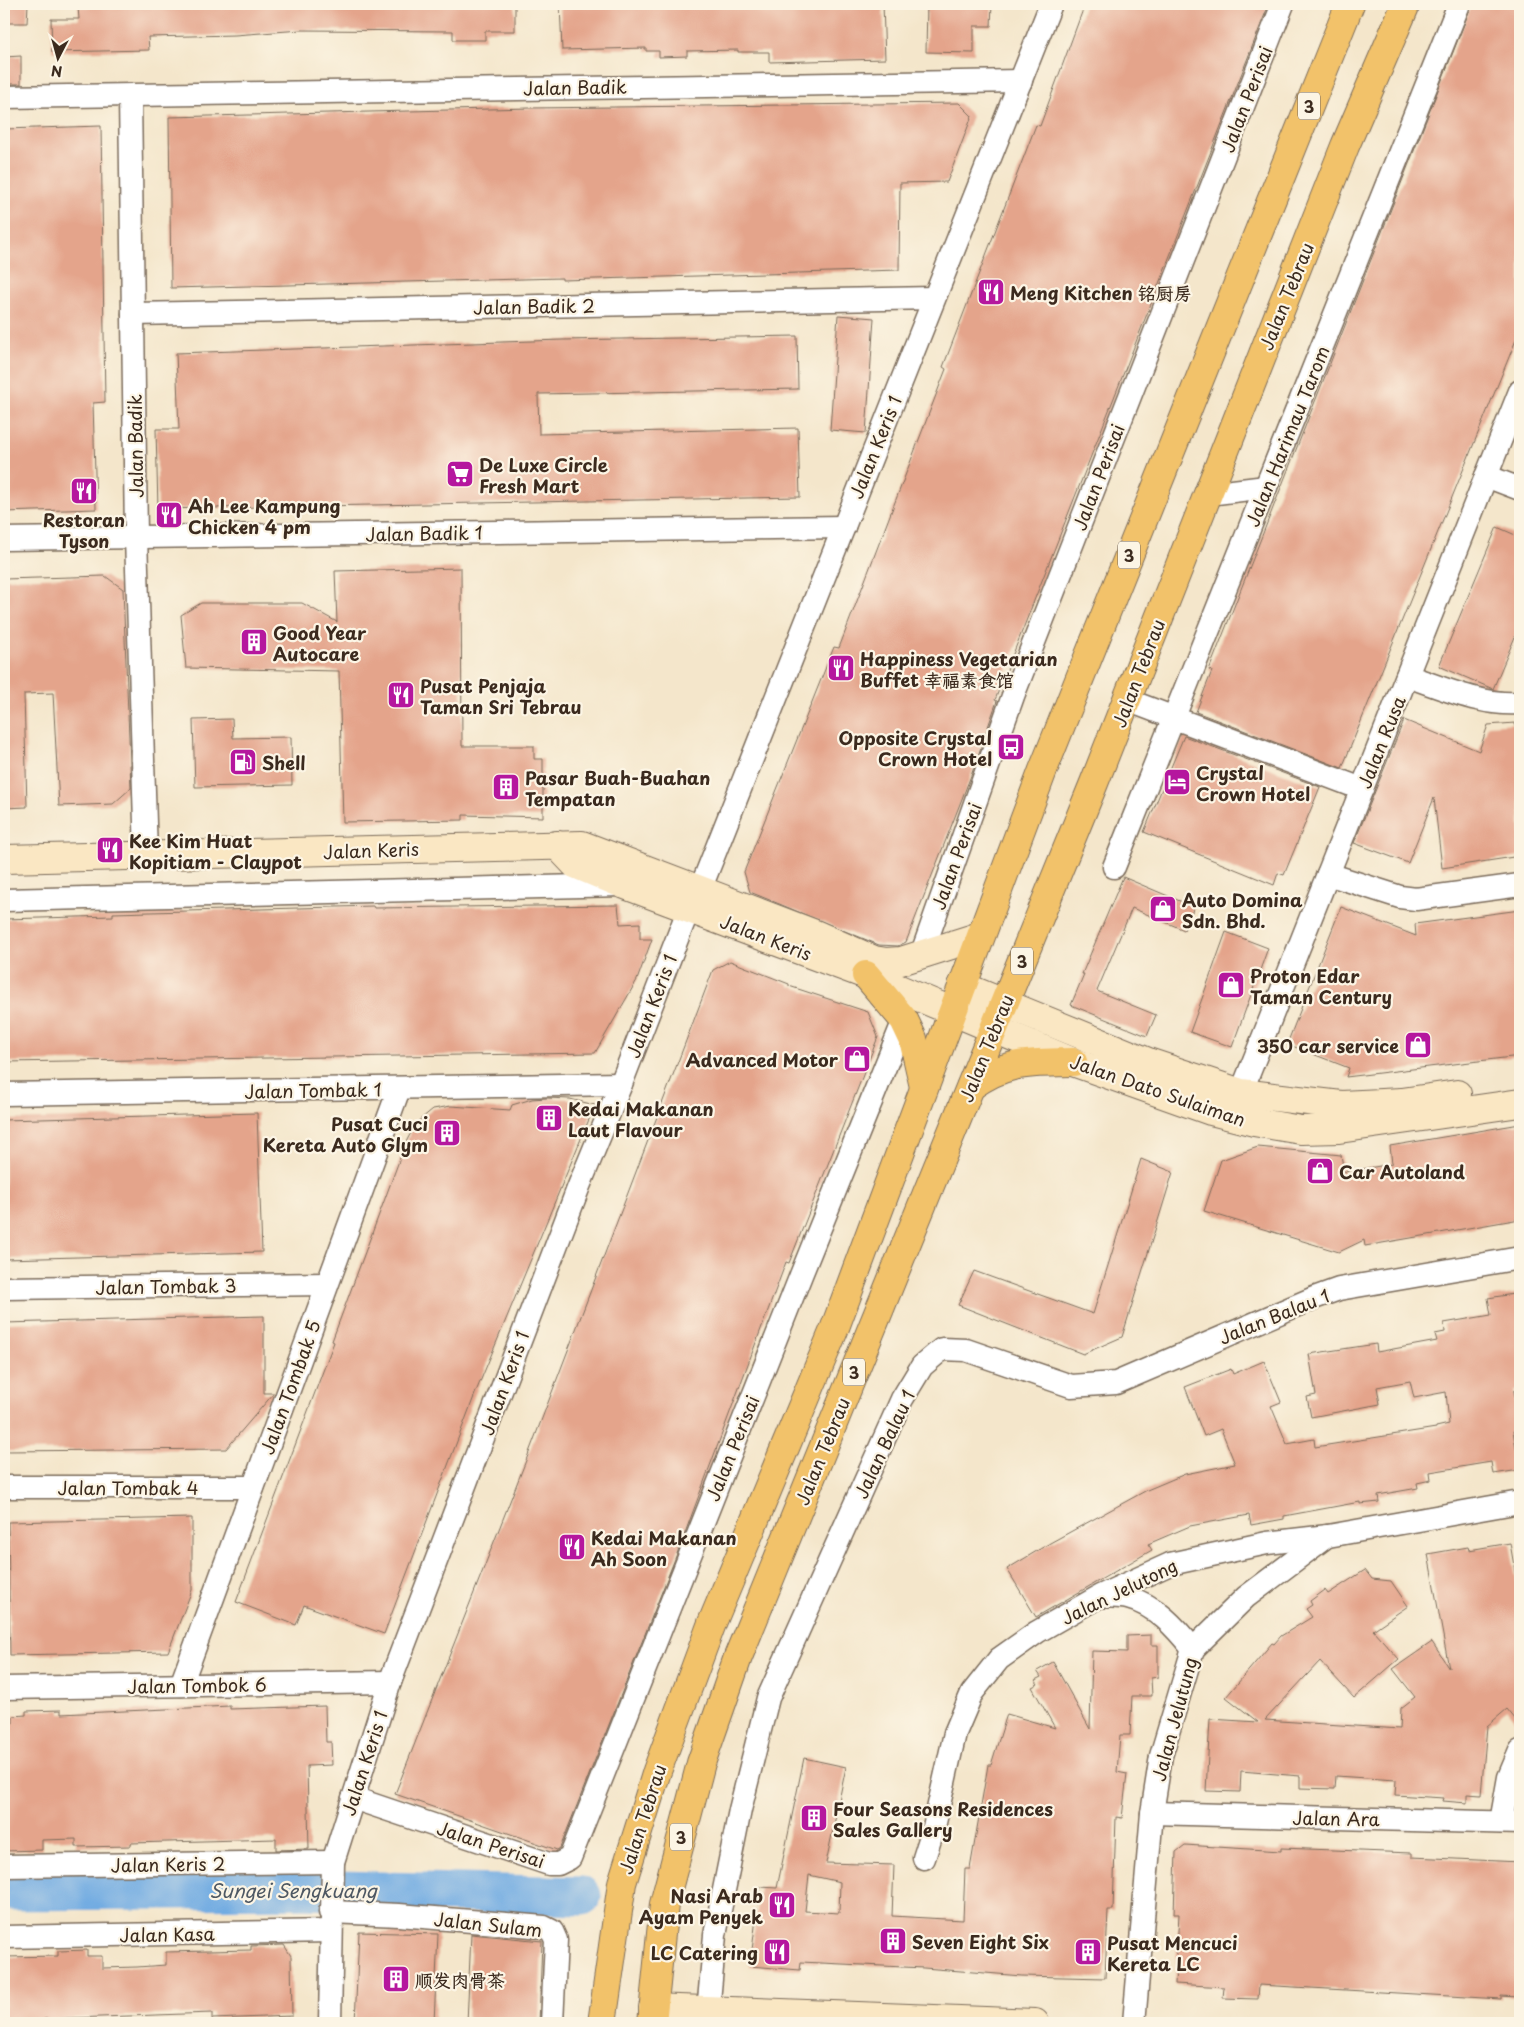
<svg xmlns="http://www.w3.org/2000/svg" width="1524" height="2027" font-family="'Playpen Sans','LXGW WenKai TC',sans-serif">
  <style>
    .lines { fill: none; stroke-linecap: round; stroke-linejoin: round }
    .river { stroke: #72ace2; stroke-width: 39 }
    .building { fill: #e4a48b; fill-rule: evenodd }
    .street-casing { stroke: #7c6c5b; stroke-width: 25 }
    .secondary-casing { stroke: #7c6c5b; stroke-width: 30 }
    .highway-casing { stroke: #7c6c5b; stroke-width: 30 }
    .street { stroke: #fff; stroke-width: 22 }
    .secondary { stroke: #fae7c3; stroke-width: 28 }
    .highway { stroke: #f2c26a; stroke-width: 28 }
    .labels { text-anchor: middle; dominant-baseline: central; stroke-width: 4.5; stroke-linejoin: round; paint-order: stroke }
    .shield { fill: #fcf5e5; stroke: #75675a; stroke-width: 1 }
    .shield-label { font-size: 16px; font-weight: bold; fill: #3b2a1e }
    .street-label { font-size: 18px; fill: #3b2a1e; stroke: #fcf5e5 }
    .poi-label { font-size: 18px; font-weight: bold; fill: #3b2a1e; stroke: #fcf5e5; text-anchor: start }
    .water-label { font-size: 19px; font-style: italic; fill: #4e5863; stroke: #fcf5e5 }
  </style>
  <rect width="100%" height="100%" fill="#fcf5e5"/>
  <filter id="ink" filterUnits="userSpaceOnUse"><feTurbulence type="fractalNoise" baseFrequency=".02" numOctaves="2"/><feDisplacementMap in="SourceGraphic" scale="10" xChannelSelector="R" yChannelSelector="G"/><feConvolveMatrix kernelMatrix="1 2 1 2 8 2 1 2 1" color-interpolation-filters="sRGB"/></filter>
  <filter id="wash" filterUnits="userSpaceOnUse"><feTurbulence type="fractalNoise" baseFrequency=".0096" numOctaves="4" result="noise"/><feDisplacementMap in="SourceGraphic" scale="20" xChannelSelector="R" yChannelSelector="G"/><feGaussianBlur stdDeviation="1.12" result="paint"/><feColorMatrix in="noise" values="0 0 0 0 0 0 0 0 0 0 0 0 0 0 0 0 0 1.4 0 .05"/><feComposite in="paint" operator="in"/></filter>
  <g filter="url(#wash)">
    <rect width="100%" height="100%" fill="#f4e6cb"/>
    <g class="lines">
      <polyline class="river" points="4,1891 297,1889 582,1896"/>
    </g>
    <g id="blocks">
      <g class="building">
        <polygon points="4,4 28,4 27,23 4,23"/>
        <polygon points="124,4 515,4 515,31 485,31 485,40 453,40 453,31 301,30 235,35 148,37 149,50 52,52 51,19 79,19 78,7 124,6"/>
        <polygon points="560,4 883,4 885,59 769,62 769,52 738,52 738,50 687,51 687,56 659,57 659,51 646,51 646,48 562,50"/>
        <polygon points="927,4 992,4 991,26 974,26 974,53 926,52"/>
        <polygon points="1085,4 1269,4 995,700 997,701 972,773 906,942 898,946 879,945 750,892 744,872 834,647 839,648 946,369 943,367 1036,125 1040,126"/>
        <polygon points="1472,4 1520,4 1520,330 1342,768 1196,712 1212,671 1209,670"/>
        <polygon points="21,56 21,84 4,84 4,57"/>
        <polygon points="959,103 972,116 947,182 900,183 899,270 562,280 562,278 171,288 169,117 530,108"/>
        <polygon points="101,126 105,402 93,403 96,509 4,512 4,129"/>
        <polygon points="838,315 874,318 866,433 830,430"/>
        <polygon points="797,336 798,389 538,394 539,434 798,428 800,497 158,509 156,429 179,429 176,353 562,340"/>
        <polygon points="1497,527 1520,537 1520,625 1493,689 1439,666"/>
        <polygon points="461,568 462,746 534,746 534,759 543,759 543,817 463,815 463,820 343,822 339,671 186,668 181,615 201,603 302,603 337,622 335,571"/>
        <polygon points="105,576 123,589 131,788 113,804 59,806 53,693 24,694 27,807 4,808 4,579"/>
        <polygon points="232,719 233,738 291,737 292,785 195,787 193,720"/>
        <polygon points="1404,720 1479,751 1488,725 1515,723 1516,732 1520,731 1520,856 1442,868 1434,798 1408,863 1354,843"/>
        <polygon points="1184,736 1320,787 1284,875 1278,873 1274,885 1144,832"/>
        <polygon points="1123,877 1194,907 1184,930 1132,908 1097,991 1156,1015 1147,1036 1071,1005 1084,974 1082,974"/>
        <polygon points="618,905 620,924 640,923 640,939 652,939 637,980 595,1053 4,1062 4,919 113,916 113,913 373,906 374,908"/>
        <polygon points="1341,907 1416,936 1415,924 1520,910 1520,1056 1346,1077 1349,1068 1287,1044"/>
        <polygon points="1226,932 1268,948 1232,1047 1190,1032"/>
        <polygon points="730,961 789,984 789,986 868,1012 878,1037 789,1263 786,1262 682,1541 560,1848 557,1850 395,1794 525,1463 713,970"/>
        <polygon points="547,1098 570,1099 595,1105 475,1394 384,1634 304,1605 296,1625 236,1602 334,1342 332,1341 406,1142 416,1123 433,1109 451,1106 510,1110 512,1105 532,1099"/>
        <polygon points="257,1113 262,1252 5,1259 4,1120"/>
        <polygon points="1520,1124 1520,1219 1365,1246 1364,1240 1339,1252 1204,1211 1221,1160 1258,1147 1341,1155 1344,1172 1392,1164 1390,1146"/>
        <polygon points="1141,1159 1173,1172 1122,1337 1083,1354 958,1305 974,1271 1093,1314"/>
        <polygon points="1520,1293 1520,1390 1514,1391 1520,1429 1513,1431 1520,1470 1493,1474 1491,1462 1430,1472 1431,1480 1417,1483 1418,1488 1378,1495 1379,1502 1360,1504 1360,1502 1284,1516 1284,1519 1251,1525 1249,1515 1190,1526 1148,1544 1152,1550 1036,1617 1007,1569 1050,1543 1147,1490 1185,1474 1235,1464 1221,1429 1204,1436 1185,1387 1231,1369 1233,1374 1264,1361 1281,1402 1271,1406 1287,1444 1314,1439 1315,1447 1436,1428 1436,1427 1449,1424 1446,1392 1414,1398 1410,1381 1377,1387 1380,1404 1311,1417 1307,1397 1316,1395 1309,1354 1376,1344 1377,1352 1437,1341 1435,1334 1445,1332 1444,1323 1491,1315 1488,1298"/>
        <polygon points="264,1316 264,1393 274,1393 226,1449 6,1451 4,1323"/>
        <polygon points="192,1518 192,1590 168,1652 10,1655 8,1522"/>
        <polygon points="1510,1543 1520,1601 1520,1725 1507,1709 1487,1726 1481,1795 1467,1794 1467,1803 1443,1801 1444,1798 1395,1795 1396,1780 1336,1776 1335,1789 1300,1788 1300,1776 1241,1771 1240,1792 1206,1791 1210,1719 1258,1722 1226,1697 1272,1643 1274,1644 1281,1636 1312,1617 1306,1609 1312,1605 1310,1601 1325,1590 1328,1594 1365,1570 1372,1579 1391,1581 1408,1606 1373,1630 1399,1659 1354,1698 1320,1661 1265,1720 1400,1729 1401,1708 1415,1697 1393,1669 1432,1642 1449,1668 1428,1554 1468,1547 1469,1550"/>
        <path d="M1151,1635V1645H1158V1677L1151,1678L1152,1696H1132L1130,1735H1120L1117,1772L1127,1774L1122,1818L1116,1817L1113,1910H1108L1105,1978L1022,1976L924,1968L801,1962L800,1970L750,1966L760,1887L777,1888L804,1758L846,1767L826,1863L894,1865L892,1916L963,1920L965,1869H970L988,1765H991L1007,1714L1055,1728L1032,1687L1038,1684L1035,1680L1041,1677L1037,1671L1053,1662L1090,1729L1092,1651L1127,1652V1636ZM809,1875L840,1882L839,1913L805,1911Z"/>
        <polygon points="230,1706 230,1709 325,1706 326,1742 331,1742 332,1765 307,1766 309,1849 276,1850 276,1839 131,1843 131,1846 76,1847 76,1839 42,1840 42,1850 4,1851 4,1723 13,1723 13,1716 26,1715 26,1711 61,1710 61,1714"/>
        <polygon points="1185,1845 1281,1851 1281,1848 1412,1853 1412,1857 1520,1862 1520,1997 1501,1996 1501,1999 1259,1985 1258,1999 1223,1998 1224,1987 1175,1984 1179,1914 1174,1914 1176,1852"/>
        <polygon points="359,1932 438,1934 434,2023 355,2023"/>
        <polygon points="471,1934 542,1941 539,2023 467,2023"/>
        <polygon points="284,1945 291,1956 292,2016 212,2019 212,2013 44,2019 44,2023 4,2023 4,1957 58,1956 58,1951 87,1950 87,1956 102,1956 102,1968 137,1967 166,1965 166,1952 251,1950 251,1946"/>
      </g>
    </g>
  </g>
  <g filter="url(#ink)">
    <use href="#blocks" fill-opacity="0" stroke="#7c6c5b" stroke-width="1"/>
    <g class="lines">
      <g class="street-casing">
        <g id="street">
          <polyline points="130,96 136,537 146,855"/>
          <polyline points="4,97 1021,81"/>
          <polyline points="133,314 934,298"/>
          <polyline points="1486,476 1520,489"/>
          <polyline points="1208,494 1266,487"/>
          <polyline points="4,539 844,527"/>
          <path d="M1407,676C1444,688 1481,706 1520,703"/>
          <polyline points="1127,700 1362,789"/>
          <polyline points="1114,867 1459,4"/>
          <polyline points="1328,874 1400,897 1416,899 1520,885"/>
          <polyline points="700,890 1051,4"/>
          <polyline points="4,900 621,885"/>
          <polyline points="922,953 1013,696 1283,4"/>
          <polyline points="1241,1093 1520,391"/>
          <polyline points="4,1094 621,1084"/>
          <polyline points="4,1288 327,1284"/>
          <polyline points="4,1487 253,1487"/>
          <path d="M1101,1596C1109,1597 1120,1596 1128,1598C1156,1605 1176,1628 1193,1649"/>
          <polyline points="181,1685 399,1089"/>
          <polyline points="4,1688 390,1682"/>
          <polyline points="353,1798 549,1864 558,1864 570,1858 801,1275 904,1020"/>
          <polyline points="1152,1813 1520,1823"/>
          <polyline points="1501,1822 1509,1777 1520,1751"/>
          <polyline points="924,1858 934,1827 955,1733 972,1693 999,1659 1037,1632 1100,1596 1170,1564 1267,1543 1328,1536 1520,1502"/>
          <polyline points="4,1866 333,1862"/>
          <polyline points="330,1912 399,1915 544,1927 552,1931 556,1940 552,2023"/>
          <polyline points="4,1937 331,1931"/>
          <polyline points="330,2023 333,1862 390,1682 579,1186 621,1084 689,908"/>
          <polyline points="707,2023 715,1935 740,1810 768,1698 902,1399 922,1366 942,1349 966,1350 1071,1386 1116,1383 1314,1298 1339,1289 1520,1258"/>
          <polyline points="1134,2023 1152,1813 1161,1756 1193,1649 1246,1597 1327,1536"/>
        </g>
      </g>
      <g class="secondary-casing">
        <g id="secondary">
          <polyline points="557,845 575,864 625,885 866,975 1073,1062 1211,1111 1254,1122 1301,1130 1339,1129 1520,1103"/>
          <polyline points="4,859 582,845 815,934 874,960 886,962 901,961 980,936"/>
          <polyline points="962,986 1148,1062 1241,1093 1341,1105 1402,1102 1457,1094"/>
          <polyline points="653,2008 1035,2023"/>
        </g>
      </g>
      <g class="highway-casing">
        <g id="highway">
          <polyline points="866,975 904,1020 913,1039 924,1087"/>
          <path d="M971,1086C1008,1060 1030,1063 1073,1062"/>
          <polyline points="602,2023 622,1883 657,1771 712,1623 834,1330 1043,770 1350,4"/>
          <polyline points="652,2023 664,1904 701,1763 738,1657 1094,783 1345,146 1406,4"/>
        </g>
      </g>
      <use href="#street" class="street"/>
      <use href="#secondary" class="secondary"/>
      <use href="#highway" class="highway"/>
    </g>
  </g>
  <defs>
    <g id="restaurant-square" transform="scale(1.4375)"><rect x="-9" y="-9" width="18" height="18" rx="4" fill="#b5179e" stroke="#fcf5e5"/><path d="M-5-6h1v4h1v-4h1v4h1v-4h1v5L-1.5 .5V6h-2V.5L-5-1ZM5-6V6H3V1.5H1.5Q1.5-4 5-6Z" fill="#fff"/></g>
    <g id="supermarket-square" transform="scale(1.4375)"><rect x="-9" y="-9" width="18" height="18" rx="4" fill="#b5179e" stroke="#fcf5e5"/><path d="M-6-5.5h2.5l.6 2H6L4.5 2H-2.5L-4.4-4H-6ZM-1.5 3.2a1.3 1.3 0 1 0 .1 0ZM3 3.2a1.3 1.3 0 1 0 .1 0Z" fill="#fff"/></g>
    <g id="building-square" transform="scale(1.4375)"><rect x="-9" y="-9" width="18" height="18" rx="4" fill="#b5179e" stroke="#fcf5e5"/><path d="M-4-6H4V6H1V3H-1V6H-4ZM-2.5-4.3h1.7v1.8h-1.7ZM.8-4.3h1.7v1.8H.8ZM-2.5-1h1.7V.8h-1.7ZM.8-1h1.7V.8H.8Z" fill="#fff"/></g>
    <g id="bus-square" transform="scale(1.4375)"><rect x="-9" y="-9" width="18" height="18" rx="4" fill="#b5179e" stroke="#fcf5e5"/><path d="M-5-6H5V4H4V6H2V4H-2V6H-4V4H-5ZM-3.5-4V0h7V-4ZM-3.5 1.2v1.5H-2V1.2ZM2 1.2v1.5H3.5V1.2Z" fill="#fff"/></g>
    <g id="fuel-square" transform="scale(1.4375)"><rect x="-9" y="-9" width="18" height="18" rx="4" fill="#b5179e" stroke="#fcf5e5"/><path d="M-5.5-6h7V0h2V4h1.3V-2.5L3-4.5l.8-.8L6-3V5H2.5V1h-1V6h-7ZM-4.2-4.7v3.2H.2V-4.7Z" fill="#fff"/></g>
    <g id="hotel-square" transform="scale(1.4375)"><rect x="-9" y="-9" width="18" height="18" rx="4" fill="#b5179e" stroke="#fcf5e5"/><path d="M-6-4.5h1.5V1H6V5H4.5V3h-9V5H-6ZM-4 0a1.8 1.8 0 1 1 3.6 0ZM.5 0V-2.5h3Q6-2.5 6 0Z" fill="#fff"/></g>
    <g id="shop-square" transform="scale(1.4375)"><rect x="-9" y="-9" width="18" height="18" rx="4" fill="#b5179e" stroke="#fcf5e5"/><path d="M-5-2.5h2.3a2.7 3.5 0 0 1 5.4 0H5L5.5 6h-11ZM-1.5-2.5h3a1.5 2.3 0 0 0-3 0Z" fill="#fff"/></g>
  </defs>
  <g fill-rule="evenodd">
    <use href="#restaurant-square" x="991" y="292"/>
    <use href="#supermarket-square" x="460" y="474"/>
    <use href="#restaurant-square" x="84" y="491"/>
    <use href="#restaurant-square" x="169" y="515"/>
    <use href="#building-square" x="254" y="642"/>
    <use href="#restaurant-square" x="841" y="668"/>
    <use href="#restaurant-square" x="401" y="695"/>
    <use href="#bus-square" x="1011" y="747"/>
    <use href="#fuel-square" x="243" y="762"/>
    <use href="#hotel-square" x="1177" y="782"/>
    <use href="#building-square" x="506" y="787"/>
    <use href="#restaurant-square" x="110" y="850"/>
    <use href="#shop-square" x="1163" y="909"/>
    <use href="#shop-square" x="1231" y="985"/>
    <use href="#shop-square" x="1418" y="1045"/>
    <use href="#shop-square" x="857" y="1059"/>
    <use href="#building-square" x="549" y="1118"/>
    <use href="#building-square" x="447" y="1133"/>
    <use href="#shop-square" x="1320" y="1171"/>
    <use href="#restaurant-square" x="572" y="1547"/>
    <use href="#building-square" x="814" y="1818"/>
    <use href="#restaurant-square" x="782" y="1905"/>
    <use href="#building-square" x="893" y="1941"/>
    <use href="#restaurant-square" x="777" y="1952"/>
    <use href="#building-square" x="1088" y="1952"/>
    <use href="#building-square" x="396" y="1979"/>
  </g>
  <g class="labels">
    <g class="shield">
      <rect x="1298" y="92.5" width="22" height="27" rx="4"/>
      <rect x="1118" y="541.5" width="22" height="27" rx="4"/>
      <rect x="1011" y="947.5" width="22" height="27" rx="4"/>
      <rect x="843" y="1358.5" width="22" height="27" rx="4"/>
      <rect x="670" y="1823.5" width="22" height="27" rx="4"/>
    </g>
    <g class="shield-label">
      <text x="1309" y="106">3</text>
      <text x="1129" y="555">3</text>
      <text x="1022" y="961">3</text>
      <text x="854" y="1372">3</text>
      <text x="681" y="1837">3</text>
    </g>
    <g class="street-label">
      <text transform="translate(575 87) rotate(-1)">Jalan Badik</text>
      <text transform="translate(1246 99) rotate(-69)">Jalan Perisai</text>
      <text transform="translate(1286 296) rotate(-68)">Jalan Tebrau</text>
      <text transform="translate(534 306) rotate(-1)">Jalan Badik 2</text>
      <text transform="translate(1287 436) rotate(-68)">Jalan Harimau Tarom</text>
      <text transform="translate(135 446) rotate(-91)">Jalan Badik</text>
      <text transform="translate(875 447) rotate(-68)">Jalan Keris 1</text>
      <text transform="translate(1098 477) rotate(-69)">Jalan Perisai</text>
      <text transform="translate(424 533) rotate(-1)">Jalan Badik 1</text>
      <text transform="translate(1138 673) rotate(-69)">Jalan Tebrau</text>
      <text transform="translate(1381 742) rotate(-68)">Jalan Rusa</text>
      <text transform="translate(371 850) rotate(-2)">Jalan Keris</text>
      <text transform="translate(956 856) rotate(-70)">Jalan Perisai</text>
      <text transform="translate(766 937) rotate(21)">Jalan Keris</text>
      <text transform="translate(651 1006) rotate(-69)">Jalan Keris 1</text>
      <text transform="translate(986 1048) rotate(-68)">Jalan Tebrau</text>
      <text transform="translate(313 1090) rotate(-1)">Jalan Tombak 1</text>
      <text transform="translate(1158 1090) rotate(19)">Jalan Dato Sulaiman</text>
      <text transform="translate(166 1286) rotate(-1)">Jalan Tombak 3</text>
      <text transform="translate(1274 1316) rotate(-22)">Jalan Balau 1</text>
      <text transform="translate(504 1383) rotate(-70)">Jalan Keris 1</text>
      <text transform="translate(290 1387) rotate(-70)">Jalan Tombak 5</text>
      <text transform="translate(884 1444) rotate(-65)">Jalan Balau 1</text>
      <text transform="translate(732 1448) rotate(-68)">Jalan Perisai</text>
      <text transform="translate(822 1451) rotate(-68)">Jalan Tebrau</text>
      <text x="128" y="1487">Jalan Tombak 4</text>
      <text transform="translate(1119 1591) rotate(-26)">Jalan Jelutong</text>
      <text transform="translate(197 1685) rotate(-1)">Jalan Tombok 6</text>
      <text transform="translate(1174 1719) rotate(-75)">Jalan Jelutung</text>
      <text transform="translate(364 1763) rotate(-72)">Jalan Keris 1</text>
      <text transform="translate(1336 1818) rotate(1)">Jalan Ara</text>
      <text transform="translate(642 1819) rotate(-72)">Jalan Tebrau</text>
      <text transform="translate(491 1844) rotate(18)">Jalan Perisai</text>
      <text transform="translate(168 1864) rotate(-1)">Jalan Keris 2</text>
      <text transform="translate(488 1924) rotate(6)">Jalan Sulam</text>
      <text transform="translate(167 1934) rotate(-1)">Jalan Kasa</text>
    </g>
    <g class="poi-label">
      <text x="1010" y="292">Meng Kitchen 铭厨房</text>
      <text x="479" y="464">De Luxe Circle<tspan x="479" dy="21">Fresh Mart</tspan></text>
      <text x="188" y="505">Ah Lee Kampung<tspan x="188" dy="21">Chicken 4 pm</tspan></text>
      <text x="84" y="519" text-anchor="middle">Restoran<tspan x="84" dy="21">Tyson</tspan></text>
      <text x="273" y="632">Good Year<tspan x="273" dy="21">Autocare</tspan></text>
      <text x="860" y="658">Happiness Vegetarian<tspan x="860" dy="21">Buffet 幸福素食馆</tspan></text>
      <text x="420" y="685">Pusat Penjaja<tspan x="420" dy="21">Taman Sri Tebrau</tspan></text>
      <text x="992" y="737" text-anchor="end">Opposite Crystal<tspan x="992" dy="21">Crown Hotel</tspan></text>
      <text x="262" y="762">Shell</text>
      <text x="1196" y="772">Crystal<tspan x="1196" dy="21">Crown Hotel</tspan></text>
      <text x="525" y="777">Pasar Buah-Buahan<tspan x="525" dy="21">Tempatan</tspan></text>
      <text x="129" y="840">Kee Kim Huat<tspan x="129" dy="21">Kopitiam - Claypot</tspan></text>
      <text x="1182" y="899">Auto Domina<tspan x="1182" dy="21">Sdn. Bhd.</tspan></text>
      <text x="1250" y="975">Proton Edar<tspan x="1250" dy="21">Taman Century</tspan></text>
      <text x="1399" y="1045" text-anchor="end">350 car service</text>
      <text x="838" y="1059" text-anchor="end">Advanced Motor</text>
      <text x="568" y="1108">Kedai Makanan<tspan x="568" dy="21">Laut Flavour</tspan></text>
      <text x="428" y="1123" text-anchor="end">Pusat Cuci<tspan x="428" dy="21">Kereta Auto Glym</tspan></text>
      <text x="1339" y="1171">Car Autoland</text>
      <text x="591" y="1537">Kedai Makanan<tspan x="591" dy="21">Ah Soon</tspan></text>
      <text x="833" y="1808">Four Seasons Residences<tspan x="833" dy="21">Sales Gallery</tspan></text>
      <text x="763" y="1895" text-anchor="end">Nasi Arab<tspan x="763" dy="21">Ayam Penyek</tspan></text>
      <text x="912" y="1941">Seven Eight Six</text>
      <text x="1107" y="1942">Pusat Mencuci<tspan x="1107" dy="21">Kereta LC</tspan></text>
      <text x="758" y="1952" text-anchor="end">LC Catering</text>
      <text x="415" y="1979">顺发肉骨茶</text>
    </g>
    <g class="water-label">
      <text x="293" y="1890">Sungei Sengkuang</text>
    </g>
  </g>
  <rect width="1524" height="2027" fill="none" stroke="#fcf5e5" stroke-width="20"/>
  <g transform="translate(58 58) rotate(186)" stroke="#fcf5e5" stroke-width="4" paint-order="stroke">
  <path d="M0-4L9 19L0 12L-9 19Z" fill="#3b2a1e"/>
  <text y="-8" font-size="14" font-weight="bold" text-anchor="middle" fill="#3b2a1e">N</text>
  </g>
</svg>
